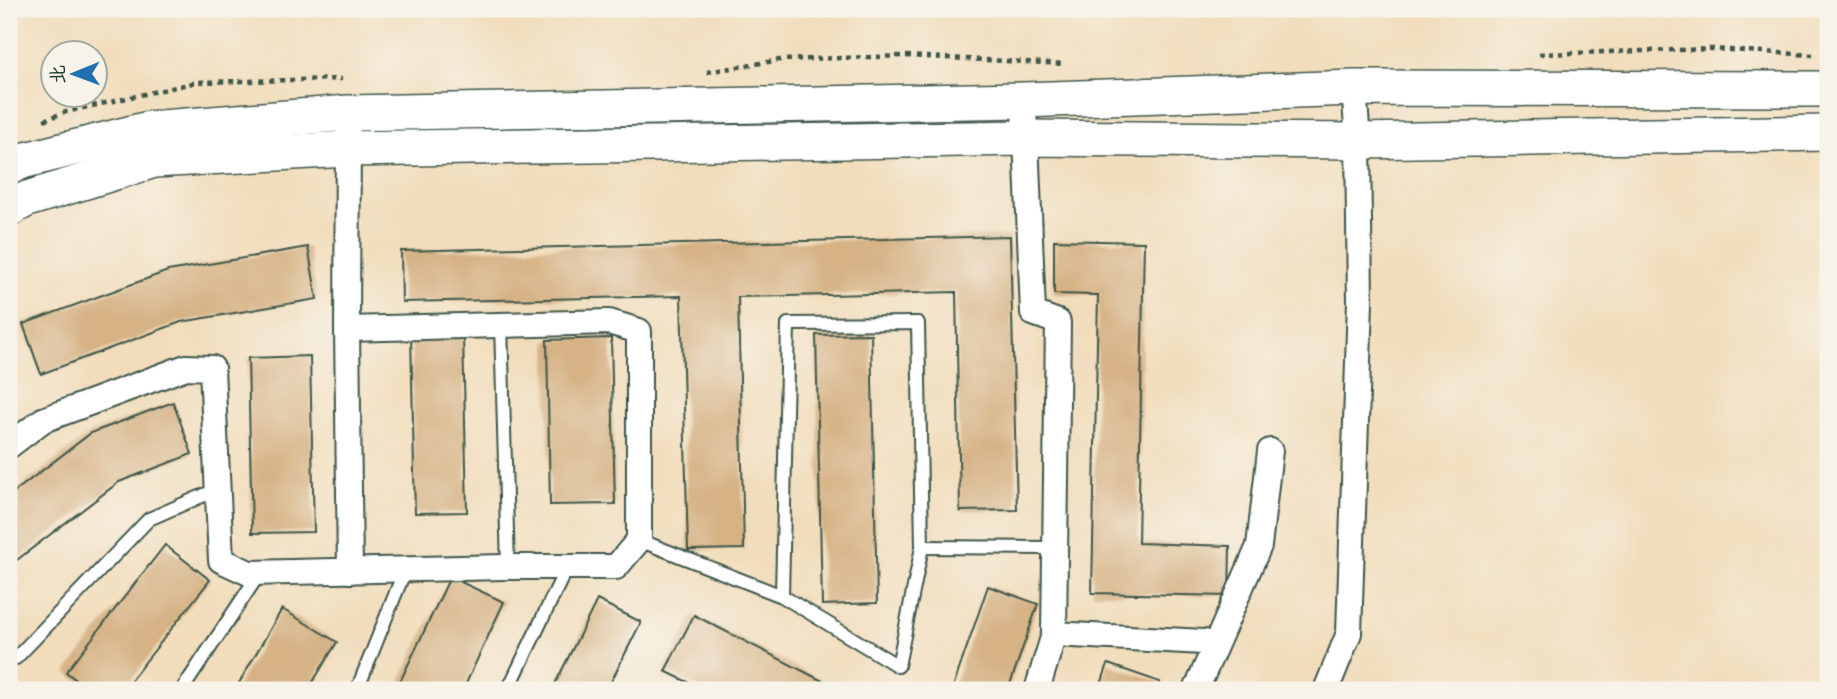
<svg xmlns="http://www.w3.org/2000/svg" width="1837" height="699" font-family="'Patrick Hand','LXGW WenKai TC',sans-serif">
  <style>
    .building { fill: #d6b285 }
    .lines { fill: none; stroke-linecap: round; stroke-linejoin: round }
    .lane-casing { stroke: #3e5548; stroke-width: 16 }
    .street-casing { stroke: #3e5548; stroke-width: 28 }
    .secondary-casing { stroke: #3e5548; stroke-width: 38 }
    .path { stroke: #3e5548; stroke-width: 4.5; stroke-dasharray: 5 5; stroke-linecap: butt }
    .lane { stroke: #fff; stroke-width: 12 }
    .street { stroke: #fff; stroke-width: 24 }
    .secondary { stroke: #fff; stroke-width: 35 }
  </style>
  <rect width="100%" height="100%" fill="#f7f3e8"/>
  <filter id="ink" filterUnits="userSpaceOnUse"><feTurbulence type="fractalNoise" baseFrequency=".0143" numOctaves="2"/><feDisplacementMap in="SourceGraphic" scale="14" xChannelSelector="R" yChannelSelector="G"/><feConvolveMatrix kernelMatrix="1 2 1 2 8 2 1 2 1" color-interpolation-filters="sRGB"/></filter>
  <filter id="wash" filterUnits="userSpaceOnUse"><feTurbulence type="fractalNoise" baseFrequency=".00686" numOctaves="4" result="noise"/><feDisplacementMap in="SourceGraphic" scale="28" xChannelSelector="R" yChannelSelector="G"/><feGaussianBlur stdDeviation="1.57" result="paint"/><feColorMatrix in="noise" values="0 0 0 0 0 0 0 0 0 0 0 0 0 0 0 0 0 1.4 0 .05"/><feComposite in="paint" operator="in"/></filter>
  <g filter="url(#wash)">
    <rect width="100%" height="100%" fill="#f1ddbc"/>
    <g id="blocks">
      <g class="building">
        <polygon points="1010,236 1017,510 960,511 956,292 738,297 744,549 688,550 681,296 402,302 401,251"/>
        <polygon points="1054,240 1144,242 1138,543 1230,546 1229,596 1092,593 1098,295 1054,294"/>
        <polygon points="308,247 317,299 181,322 41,374 23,324 168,271"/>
        <polygon points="463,334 467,512 415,513 411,335"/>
        <polygon points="871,334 877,603 822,605 816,335"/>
        <polygon points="611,338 615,504 550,505 547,340"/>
        <polygon points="310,356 314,532 252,533 248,358"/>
        <polygon points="173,402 192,454 119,482 9,566 9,496 91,433"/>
        <polygon points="165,545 210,580 123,690 89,690 66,672"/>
        <polygon points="450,577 504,602 463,690 396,690"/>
        <polygon points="988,586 1038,604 1008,690 952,690"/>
        <polygon points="597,600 641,622 607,690 552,690"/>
        <polygon points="282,609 337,642 308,690 235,690"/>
        <polygon points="694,615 840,690 704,690 665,671"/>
        <polygon points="1108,664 1160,682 1157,690 1099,690"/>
      </g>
    </g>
  </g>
  <g filter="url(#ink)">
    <use href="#blocks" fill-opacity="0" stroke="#3e5548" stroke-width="2"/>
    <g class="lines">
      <g class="lane-casing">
        <g id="lane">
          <polyline points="501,324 508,567"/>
          <polyline points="639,540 782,596 898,666 922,547 918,323 788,324 782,596"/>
          <polyline points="922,547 1055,548"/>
          <polyline points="16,658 149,519 218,489"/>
          <polyline points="182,690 259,574"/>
          <polyline points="357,690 405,570"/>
          <polyline points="508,690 567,567"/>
        </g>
      </g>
      <g class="street-casing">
        <g id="street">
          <polyline points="1023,100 1026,138 1033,313 1058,322 1054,634 1037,690"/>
          <polyline points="348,134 347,329 350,571"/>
          <polyline points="9,446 43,420 186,367 212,368 221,560 249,573 504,567 616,567 639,540 639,331 609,322 347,329"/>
          <polyline points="1054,634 1204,642 1215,645"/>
          <polyline points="1196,690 1259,546 1270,451"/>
          <polyline points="1326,690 1349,633 1360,301 1358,141 1354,88"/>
        </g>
      </g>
      <g class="secondary-casing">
        <g id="secondary">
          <polyline points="9,167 22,161 149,129 348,113 1023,100 1354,88 1828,89"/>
          <polyline points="9,209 27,199 154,160 347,149 1026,138 1358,141 1828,133"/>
        </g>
      </g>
      <g class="path">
        <polyline points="1539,54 1712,49 1813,55"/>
        <polyline points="707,72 780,60 904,56 1065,64"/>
        <polyline points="44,120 66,112 197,82 342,79"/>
      </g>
      <use href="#lane" class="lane"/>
      <use href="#street" class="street"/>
      <use href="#secondary" class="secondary"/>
    </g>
  </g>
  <rect width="1837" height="699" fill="none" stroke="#f7f3e8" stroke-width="35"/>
  <g transform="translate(74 74) rotate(269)"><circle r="33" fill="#f7f3e8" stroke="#a1aaa0" stroke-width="2"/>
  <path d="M0-5L12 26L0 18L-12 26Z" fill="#1f6fb2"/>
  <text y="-10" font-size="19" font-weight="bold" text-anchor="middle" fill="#1f3d34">北</text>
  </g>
</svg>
